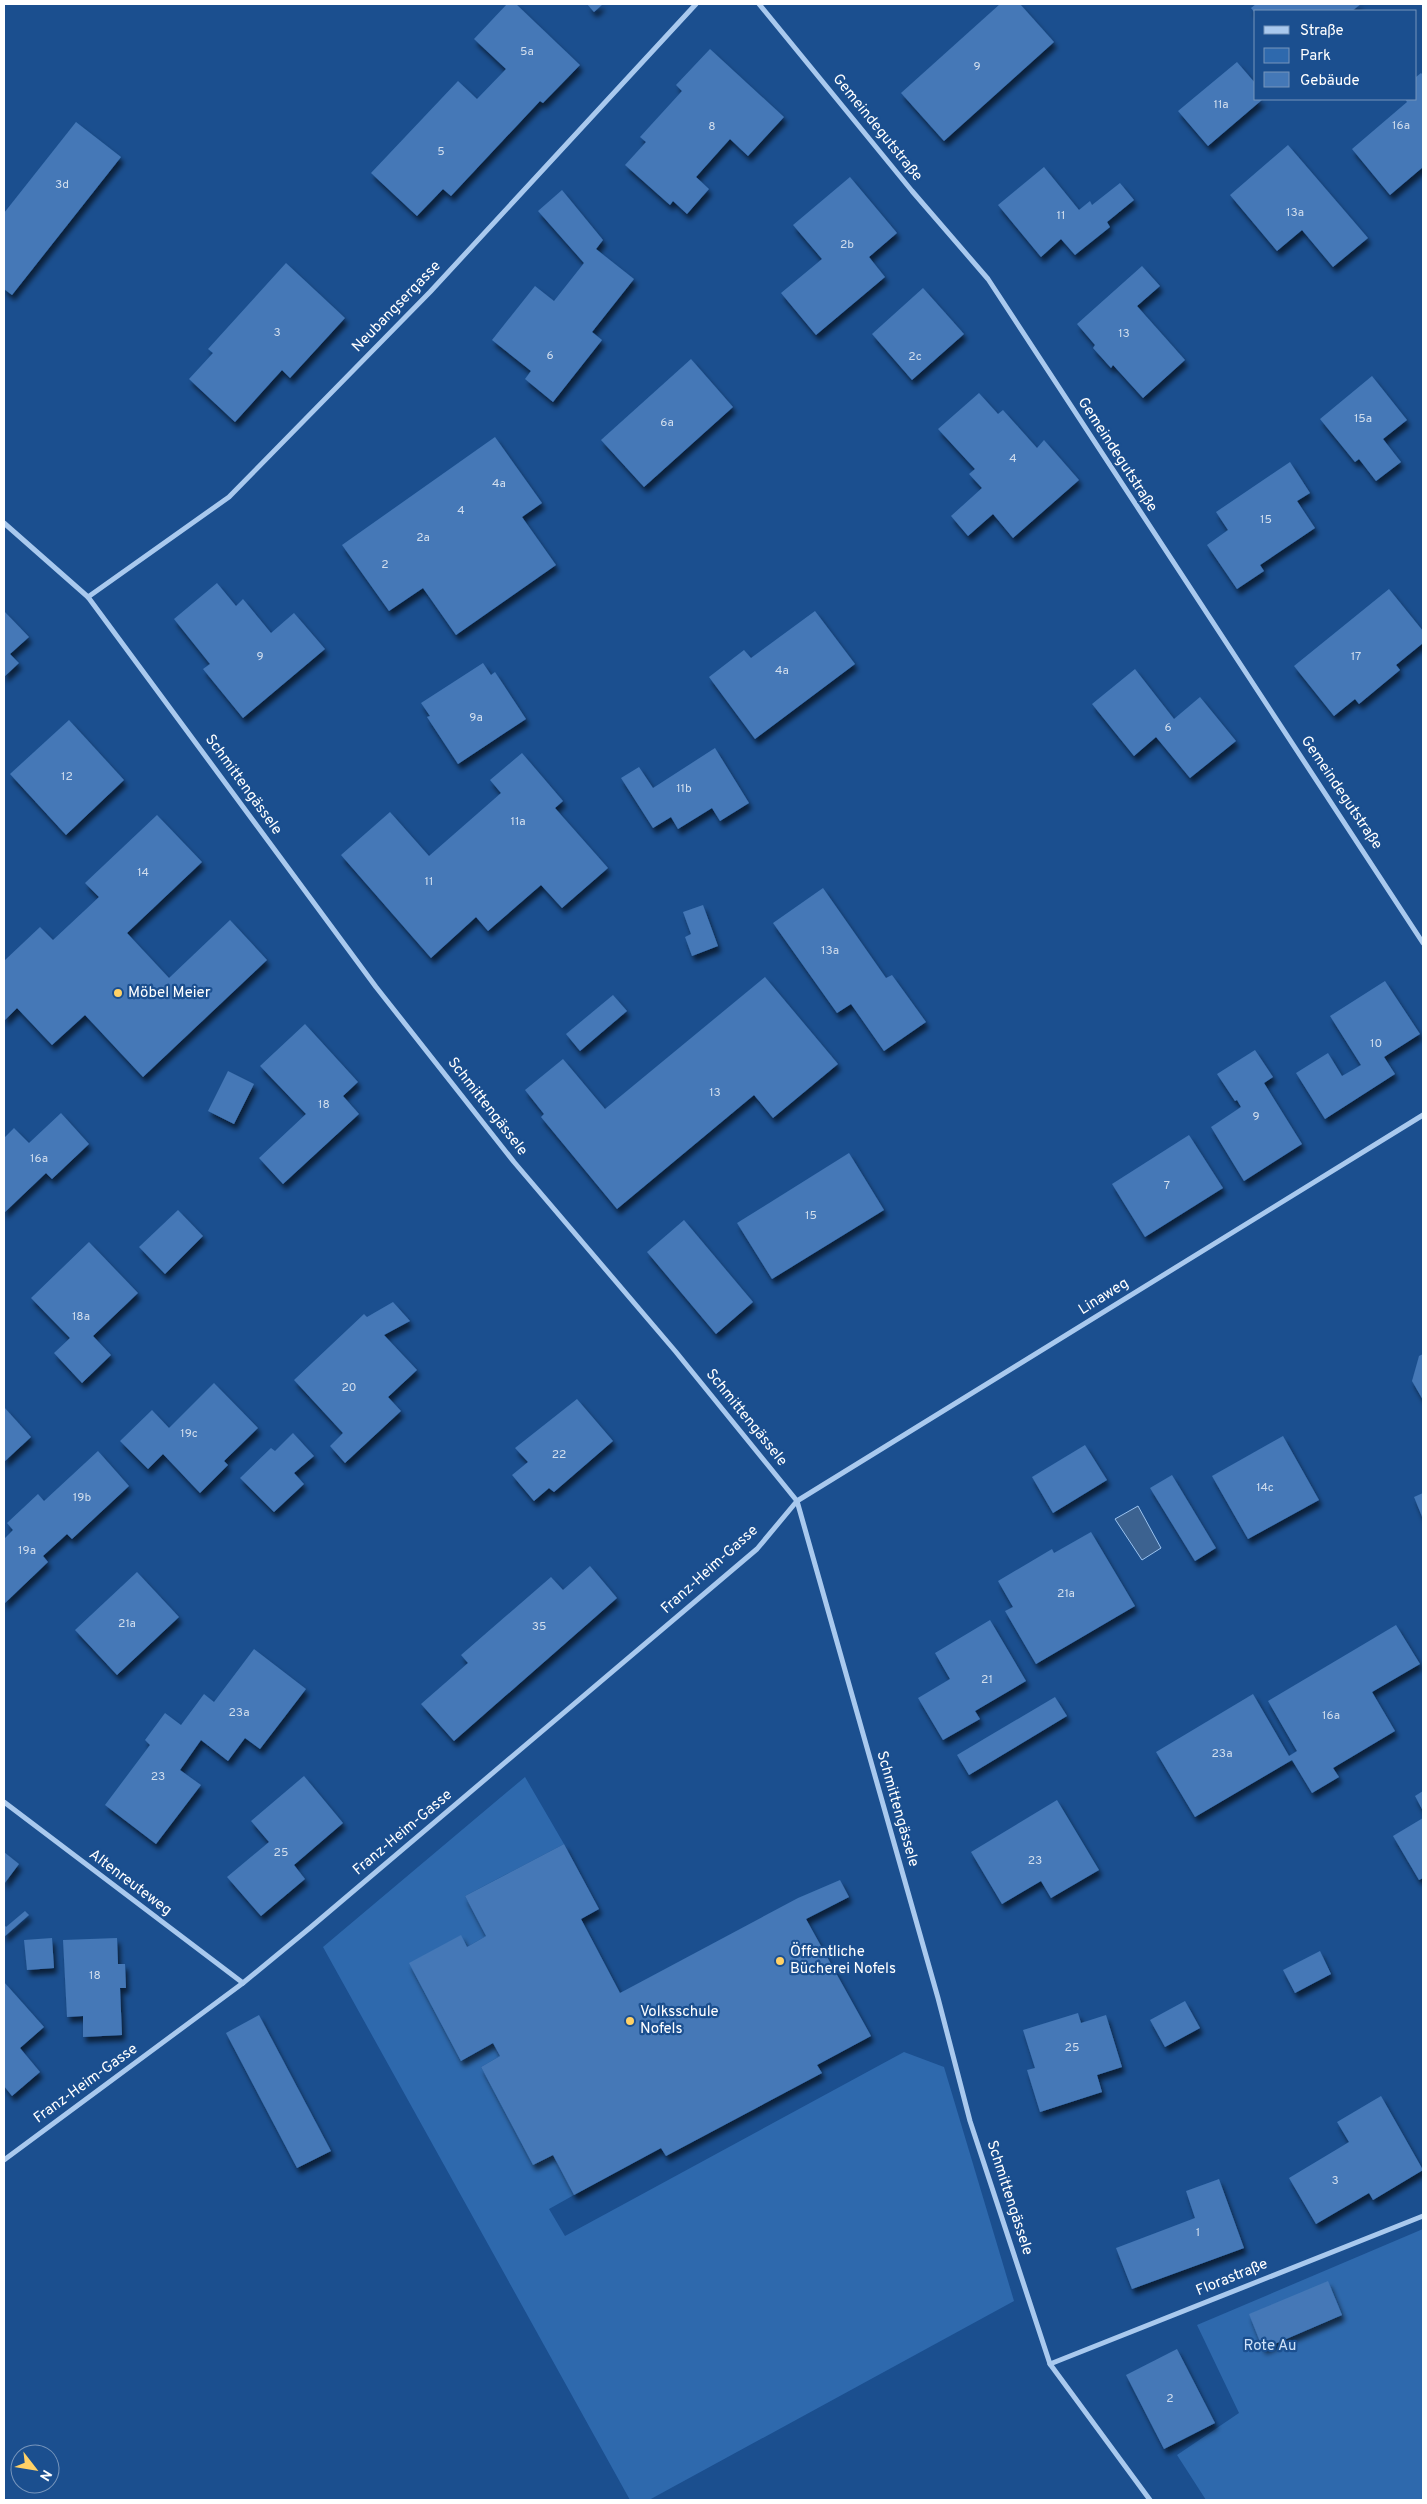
<svg xmlns="http://www.w3.org/2000/svg" width="1427" height="2504" font-family="Overpass,sans-serif">
  <style>
    .green { fill: #2e69ad }
    .water { fill: #3c6290; stroke: #9cc4f0 }
    .building { fill: #4478b7; filter: url(#shadow) }
    .lines { fill: none; stroke-linecap: round; stroke-linejoin: round }
    .minor { stroke: #a9c9ee; stroke-width: 5 }
    .poi-dot { fill: #ffd166; stroke: #1b4f8f; stroke-width: 2 }
    .labels { text-anchor: middle; dominant-baseline: central; stroke-width: 4.5; stroke-linejoin: round; paint-order: stroke }
    .number-label { font-size: 12px; fill: #d0dded }
    .street-label { font-size: 15px; fill: #fff; stroke: #1b4f8f }
    .poi-label { font-size: 15px; fill: #fff; stroke: #1b4f8f; text-anchor: start }
    .park-label { font-size: 15px; fill: #cfe3fa; stroke: #1b4f8f }
  </style>
  <defs>
    <filter id="shadow"><feDropShadow dx="3" dy="5.5" stdDeviation="2.5" flood-color="#0009"/></filter>
  </defs>
  <rect width="100%" height="100%" fill="#1b4f8f"/>
  <g class="green">
    <polygon points="525,1777 564,1844 465,1896 486,1936 467,1947 462,2061 493,2043 500,2056 481,2067 533,2165 553,2155 574,2195 549,2209 565,2236 904,2052 944,2067 1014,2301 649,2500 630,2500 323,1947"/>
    <polygon points="1423,2229 1423,2500 1206,2500 1177,2455 1239,2413 1197,2325"/>
  </g>
  <polygon class="water" points="1138,1506 1161,1548 1142,1560 1115,1519"/>
  <g class="building">
    <polygon points="507,4 516,4 580,65 543,103 540,101 451,196 443,189 417,216 371,173 458,81 477,99 506,69 474,39"/>
    <polygon points="587,4 603,4 594,12"/>
    <polygon points="1000,4 1020,4 1054,42 944,141 901,93"/>
    <polygon points="1256,4 1361,4 1352,11 1256,11 1256,14 1251,8"/>
    <polygon points="710,49 784,117 748,156 730,139 696,177 709,189 687,214 673,201 670,205 625,165 646,142 640,137 682,91 676,85"/>
    <polygon points="1237,62 1256,84 1256,99 1263,99 1208,146 1178,111"/>
    <polygon points="1421,73 1423,75 1423,167 1390,195 1352,149 1407,102 1405,99 1416,99 1416,77"/>
    <polygon points="76,122 121,157 12,295 4,289 4,213"/>
    <polygon points="1288,145 1368,238 1333,267 1302,230 1277,251 1230,195"/>
    <polygon points="1044,167 1079,210 1090,201 1092,205 1120,183 1134,200 1107,222 1110,227 1075,255 1061,239 1041,257 998,205"/>
    <polygon points="850,177 897,233 869,257 885,277 816,335 781,293 822,259 793,225"/>
    <polygon points="562,190 603,240 596,249 634,279 592,332 602,340 553,402 525,379 531,371 492,340 535,286 554,301 584,263 538,211"/>
    <polygon points="286,263 345,318 290,378 282,370 235,422 189,379 213,353 208,349"/>
    <polygon points="1142,266 1160,286 1137,306 1185,360 1143,398 1113,365 1111,368 1093,348 1095,345 1077,324"/>
    <polygon points="923,288 964,334 912,380 872,334"/>
    <polygon points="691,359 733,407 644,487 601,440"/>
    <polygon points="1372,376 1407,420 1383,439 1401,462 1376,481 1359,459 1355,462 1320,419"/>
    <polygon points="979,393 998,414 1003,410 1037,448 1044,440 1079,480 1013,538 993,514 968,536 951,516 982,488 969,474 975,469 938,429"/>
    <polygon points="495,437 542,503 522,517 556,565 456,635 423,588 389,611 342,545"/>
    <polygon points="1290,462 1310,493 1297,501 1315,528 1260,565 1264,571 1237,589 1207,545 1228,530 1216,512"/>
    <polygon points="217,583 236,606 243,599 271,633 294,613 325,649 243,718 203,669 210,664 174,619"/>
    <polygon points="1389,589 1423,631 1423,643 1396,665 1400,670 1359,704 1355,699 1334,716 1294,666"/>
    <polygon points="4,611 29,637 10,654 19,663 4,677"/>
    <polygon points="815,611 855,664 755,739 709,677 744,650 751,658"/>
    <polygon points="483,663 491,675 495,672 526,719 458,764 427,717 430,716 421,703"/>
    <polygon points="1135,669 1174,719 1200,697 1236,741 1190,778 1156,737 1134,756 1092,704"/>
    <polygon points="69,720 124,780 66,835 10,774"/>
    <polygon points="715,748 749,803 720,821 712,808 678,829 671,817 653,828 621,778 639,767 653,788"/>
    <polygon points="522,753 563,801 555,808 608,868 562,908 541,885 488,931 476,917 431,958 341,855 390,812 429,856 501,793 490,780"/>
    <polygon points="157,815 202,862 127,933 169,978 230,920 267,960 143,1077 85,1015 52,1045 17,1008 4,1021 4,961 40,927 53,940 99,897 85,883"/>
    <polygon points="823,888 886,978 892,975 926,1022 884,1051 851,1004 837,1013 773,923"/>
    <polygon points="703,905 718,946 692,956 685,937 691,934 683,912"/>
    <polygon points="765,977 838,1064 773,1118 754,1095 617,1209 541,1117 544,1114 525,1090 563,1059 605,1109"/>
    <polygon points="1385,981 1420,1034 1384,1057 1395,1074 1325,1119 1296,1073 1328,1053 1342,1076 1361,1065 1330,1016"/>
    <polygon points="613,995 627,1011 580,1051 566,1034"/>
    <polygon points="305,1024 358,1082 343,1096 359,1114 283,1184 259,1158 306,1114 260,1066"/>
    <polygon points="1255,1050 1273,1077 1264,1083 1302,1144 1244,1181 1211,1127 1241,1107 1237,1100 1235,1101 1217,1074"/>
    <polygon points="228,1071 254,1084 234,1124 208,1111"/>
    <polygon points="61,1113 89,1144 52,1179 46,1173 4,1213 4,1138 14,1128 29,1143"/>
    <polygon points="1189,1135 1223,1188 1145,1237 1112,1184"/>
    <polygon points="849,1153 884,1210 772,1279 737,1223"/>
    <polygon points="178,1210 203,1236 165,1274 139,1247"/>
    <polygon points="684,1220 753,1302 716,1334 647,1252"/>
    <polygon points="89,1242 138,1293 93,1336 111,1355 82,1383 54,1353 70,1338 31,1298"/>
    <polygon points="393,1302 410,1321 384,1335 417,1370 388,1397 401,1411 345,1463 330,1446 343,1433 294,1380 364,1314 367,1317"/>
    <polygon points="1423,1354 1423,1400 1412,1381 1419,1356"/>
    <polygon points="214,1383 258,1428 224,1461 228,1465 200,1493 163,1454 148,1469 120,1441 152,1410 169,1428"/>
    <polygon points="577,1399 613,1441 554,1492 549,1488 534,1501 512,1475 528,1462 515,1448"/>
    <polygon points="4,1407 31,1437 4,1462"/>
    <polygon points="293,1433 314,1456 294,1473 304,1484 274,1512 240,1478 271,1448 275,1451"/>
    <polygon points="1283,1436 1319,1500 1248,1539 1212,1476"/>
    <polygon points="1085,1445 1107,1480 1053,1513 1032,1477"/>
    <polygon points="98,1451 129,1486 72,1539 67,1534 43,1556 48,1562 4,1604 4,1539 13,1530 7,1523 38,1494 44,1501"/>
    <polygon points="1172,1475 1216,1548 1195,1561 1150,1488"/>
    <polygon points="1423,1493 1423,1519 1414,1497"/>
    <polygon points="1091,1532 1135,1606 1036,1664 1005,1611 1013,1607 998,1581 1052,1549 1054,1553"/>
    <polygon points="590,1566 617,1598 454,1741 421,1704 468,1663 461,1655 551,1577 563,1590"/>
    <polygon points="137,1572 179,1617 117,1675 75,1630"/>
    <polygon points="990,1620 1026,1681 975,1711 980,1719 943,1740 918,1698 950,1679 935,1653"/>
    <polygon points="1396,1625 1420,1664 1372,1692 1395,1731 1333,1768 1339,1777 1312,1793 1292,1760 1195,1817 1156,1752 1253,1694 1289,1756 1297,1751 1268,1701"/>
    <polygon points="254,1649 306,1689 260,1749 245,1738 228,1761 201,1740 180,1770 201,1785 156,1844 105,1805 150,1745 145,1740 165,1713 181,1725 204,1694 214,1702"/>
    <polygon points="1055,1697 1067,1716 969,1775 957,1755"/>
    <polygon points="304,1776 343,1823 294,1865 305,1879 261,1916 227,1877 269,1842 251,1821"/>
    <polygon points="1423,1791 1423,1811 1415,1796"/>
    <polygon points="1057,1800 1099,1870 1051,1898 1041,1881 1002,1904 971,1852"/>
    <polygon points="1423,1818 1423,1878 1419,1880 1393,1836"/>
    <polygon points="564,1844 599,1909 581,1919 620,1993 798,1898 840,1880 849,1897 806,1919 871,2036 817,2065 822,2073 666,2156 661,2148 574,2195 553,2155 533,2165 481,2067 500,2056 493,2043 461,2061 409,1963 461,1935 467,1947 486,1936 465,1896"/>
    <polygon points="4,1852 19,1864 4,1884"/>
    <polygon points="25,1911 29,1915 4,1937 4,1924 6,1927"/>
    <polygon points="52,1938 54,1968 27,1970 24,1940"/>
    <polygon points="117,1938 118,1964 125,1964 126,1988 120,1988 122,2035 83,2037 83,2016 67,2017 63,1940"/>
    <polygon points="1320,1951 1331,1974 1295,1993 1283,1970"/>
    <polygon points="4,1982 44,2027 20,2048 40,2072 12,2096 4,2086"/>
    <polygon points="1185,2001 1200,2028 1165,2047 1150,2020"/>
    <polygon points="1078,2013 1081,2023 1106,2015 1122,2067 1097,2075 1102,2092 1040,2112 1027,2070 1035,2068 1023,2030"/>
    <polygon points="259,2015 331,2151 297,2168 226,2033"/>
    <polygon points="1381,2096 1423,2170 1373,2200 1369,2193 1316,2224 1289,2178 1349,2142 1337,2122"/>
    <polygon points="1219,2179 1244,2248 1132,2289 1116,2248 1195,2218 1186,2191"/>
    <polygon points="1328,2281 1342,2315 1263,2349 1249,2314"/>
    <polygon points="1177,2349 1215,2423 1164,2449 1126,2375"/>
  </g>
  <g class="lines">
    <g class="minor">
      <polyline points="759,4 912,191 988,279 1423,943"/>
      <polyline points="4,523 88,597 376,987 514,1162 676,1352 797,1501 938,1998 970,2121 1050,2364 1150,2500"/>
      <polyline points="88,597 229,497 430,292 696,4"/>
      <polyline points="4,1802 243,1983"/>
      <polyline points="4,2160 243,1983 311,1927 757,1549 797,1501 1423,1115"/>
      <polyline points="1050,2364 1423,2216"/>
    </g>
  </g>
  <g class="poi-dot">
    <circle cx="118" cy="993" r="5"/>
    <circle cx="780" cy="1961" r="5"/>
    <circle cx="630" cy="2021" r="5"/>
  </g>
  <g class="labels">
    <g class="number-label">
      <text x="527" y="52">5a</text>
      <text x="977" y="67">9</text>
      <text x="1221" y="105">11a</text>
      <text x="1401" y="126">16a</text>
      <text x="712" y="127">8</text>
      <text x="441" y="152">5</text>
      <text x="62" y="185">3d</text>
      <text x="1295" y="213">13a</text>
      <text x="1061" y="216">11</text>
      <text x="847" y="245">2b</text>
      <text x="277" y="333">3</text>
      <text x="1124" y="334">13</text>
      <text x="550" y="356">6</text>
      <text x="915" y="357">2c</text>
      <text x="1363" y="419">15a</text>
      <text x="667" y="423">6a</text>
      <text x="1013" y="459">4</text>
      <text x="499" y="484">4a</text>
      <text x="461" y="511">4</text>
      <text x="1266" y="520">15</text>
      <text x="423" y="538">2a</text>
      <text x="385" y="565">2</text>
      <text x="260" y="657">9</text>
      <text x="1356" y="657">17</text>
      <text x="782" y="671">4a</text>
      <text x="476" y="718">9a</text>
      <text x="1168" y="728">6</text>
      <text x="67" y="777">12</text>
      <text x="684" y="789">11b</text>
      <text x="518" y="822">11a</text>
      <text x="143" y="873">14</text>
      <text x="429" y="882">11</text>
      <text x="830" y="951">13a</text>
      <text x="1376" y="1044">10</text>
      <text x="715" y="1093">13</text>
      <text x="324" y="1105">18</text>
      <text x="1256" y="1117">9</text>
      <text x="39" y="1159">16a</text>
      <text x="1167" y="1186">7</text>
      <text x="811" y="1216">15</text>
      <text x="81" y="1317">18a</text>
      <text x="349" y="1388">20</text>
      <text x="189" y="1434">19c</text>
      <text x="559" y="1455">22</text>
      <text x="1265" y="1488">14c</text>
      <text x="82" y="1498">19b</text>
      <text x="27" y="1551">19a</text>
      <text x="1066" y="1594">21a</text>
      <text x="127" y="1624">21a</text>
      <text x="539" y="1627">35</text>
      <text x="987" y="1680">21</text>
      <text x="239" y="1713">23a</text>
      <text x="1331" y="1716">16a</text>
      <text x="1222" y="1754">23a</text>
      <text x="158" y="1777">23</text>
      <text x="281" y="1853">25</text>
      <text x="1035" y="1861">23</text>
      <text x="95" y="1976">18</text>
      <text x="1072" y="2048">25</text>
      <text x="1335" y="2181">3</text>
      <text x="1198" y="2233">1</text>
      <text x="1170" y="2399">2</text>
    </g>
    <g class="street-label">
      <text transform="translate(877 128) rotate(51)">Gemeindegutstraße</text>
      <text transform="translate(397 307) rotate(-46)">Neubangsergasse</text>
      <text transform="translate(1117 455) rotate(57)">Gemeindegutstraße</text>
      <text transform="translate(243 785) rotate(54)">Schmittengässele</text>
      <text transform="translate(1341 793) rotate(56)">Gemeindegutstraße</text>
      <text transform="translate(487 1107) rotate(52)">Schmittengässele</text>
      <text transform="translate(1104 1297) rotate(-32)">Linaweg</text>
      <text transform="translate(746 1418) rotate(51)">Schmittengässele</text>
      <text transform="translate(710 1570) rotate(-42)">Franz-Heim-Gasse</text>
      <text transform="translate(897 1809) rotate(74)">Schmittengässele</text>
      <text transform="translate(403 1833) rotate(-40)">Franz-Heim-Gasse</text>
      <text transform="translate(130 1883) rotate(37)">Altenreuteweg</text>
      <text transform="translate(86 2084) rotate(-36)">Franz-Heim-Gasse</text>
      <text transform="translate(1009 2198) rotate(72)">Schmittengässele</text>
      <text transform="translate(1232 2278) rotate(-22)">Florastraße</text>
    </g>
    <g class="poi-label">
      <text x="128" y="993">Möbel Meier</text>
      <text x="790" y="1952">Öffentliche<tspan x="790" dy="17">Bücherei Nofels</tspan></text>
      <text x="640" y="2012">Volksschule<tspan x="640" dy="17">Nofels</tspan></text>
    </g>
    <g class="park-label">
      <text x="1270" y="2346">Rote Au</text>
    </g>
  </g>
  <rect width="1427" height="2504" fill="none" stroke="#ffffff" stroke-width="10"/>
  <rect x="1254" y="10" width="162" height="90" fill="#1b4f8f" stroke="#7695bc"/>
  <rect x="1264" y="26" width="25" height="8" fill="#a9c9ee" stroke="#7695bc"/>
  <text x="1300" y="35" font-size="15" fill="#ffffff">Straße</text>
  <rect x="1264" y="48" width="25" height="15" fill="#2e69ad" stroke="#7695bc"/>
  <text x="1300" y="60" font-size="15" fill="#ffffff">Park</text>
  <rect x="1264" y="72" width="25" height="15" fill="#4478b7" stroke="#7695bc"/>
  <text x="1300" y="85" font-size="15" fill="#ffffff">Gebäude</text>
  <g transform="translate(35 2469) rotate(121)"><circle r="24" fill="#1b4f8f" stroke="#7695bc"/>
  <path d="M0-4L9 19L0 12L-9 19Z" fill="#ffd166"/>
  <text y="-8" font-size="14" font-weight="bold" text-anchor="middle" fill="#ffffff">N</text>
  </g>
</svg>
